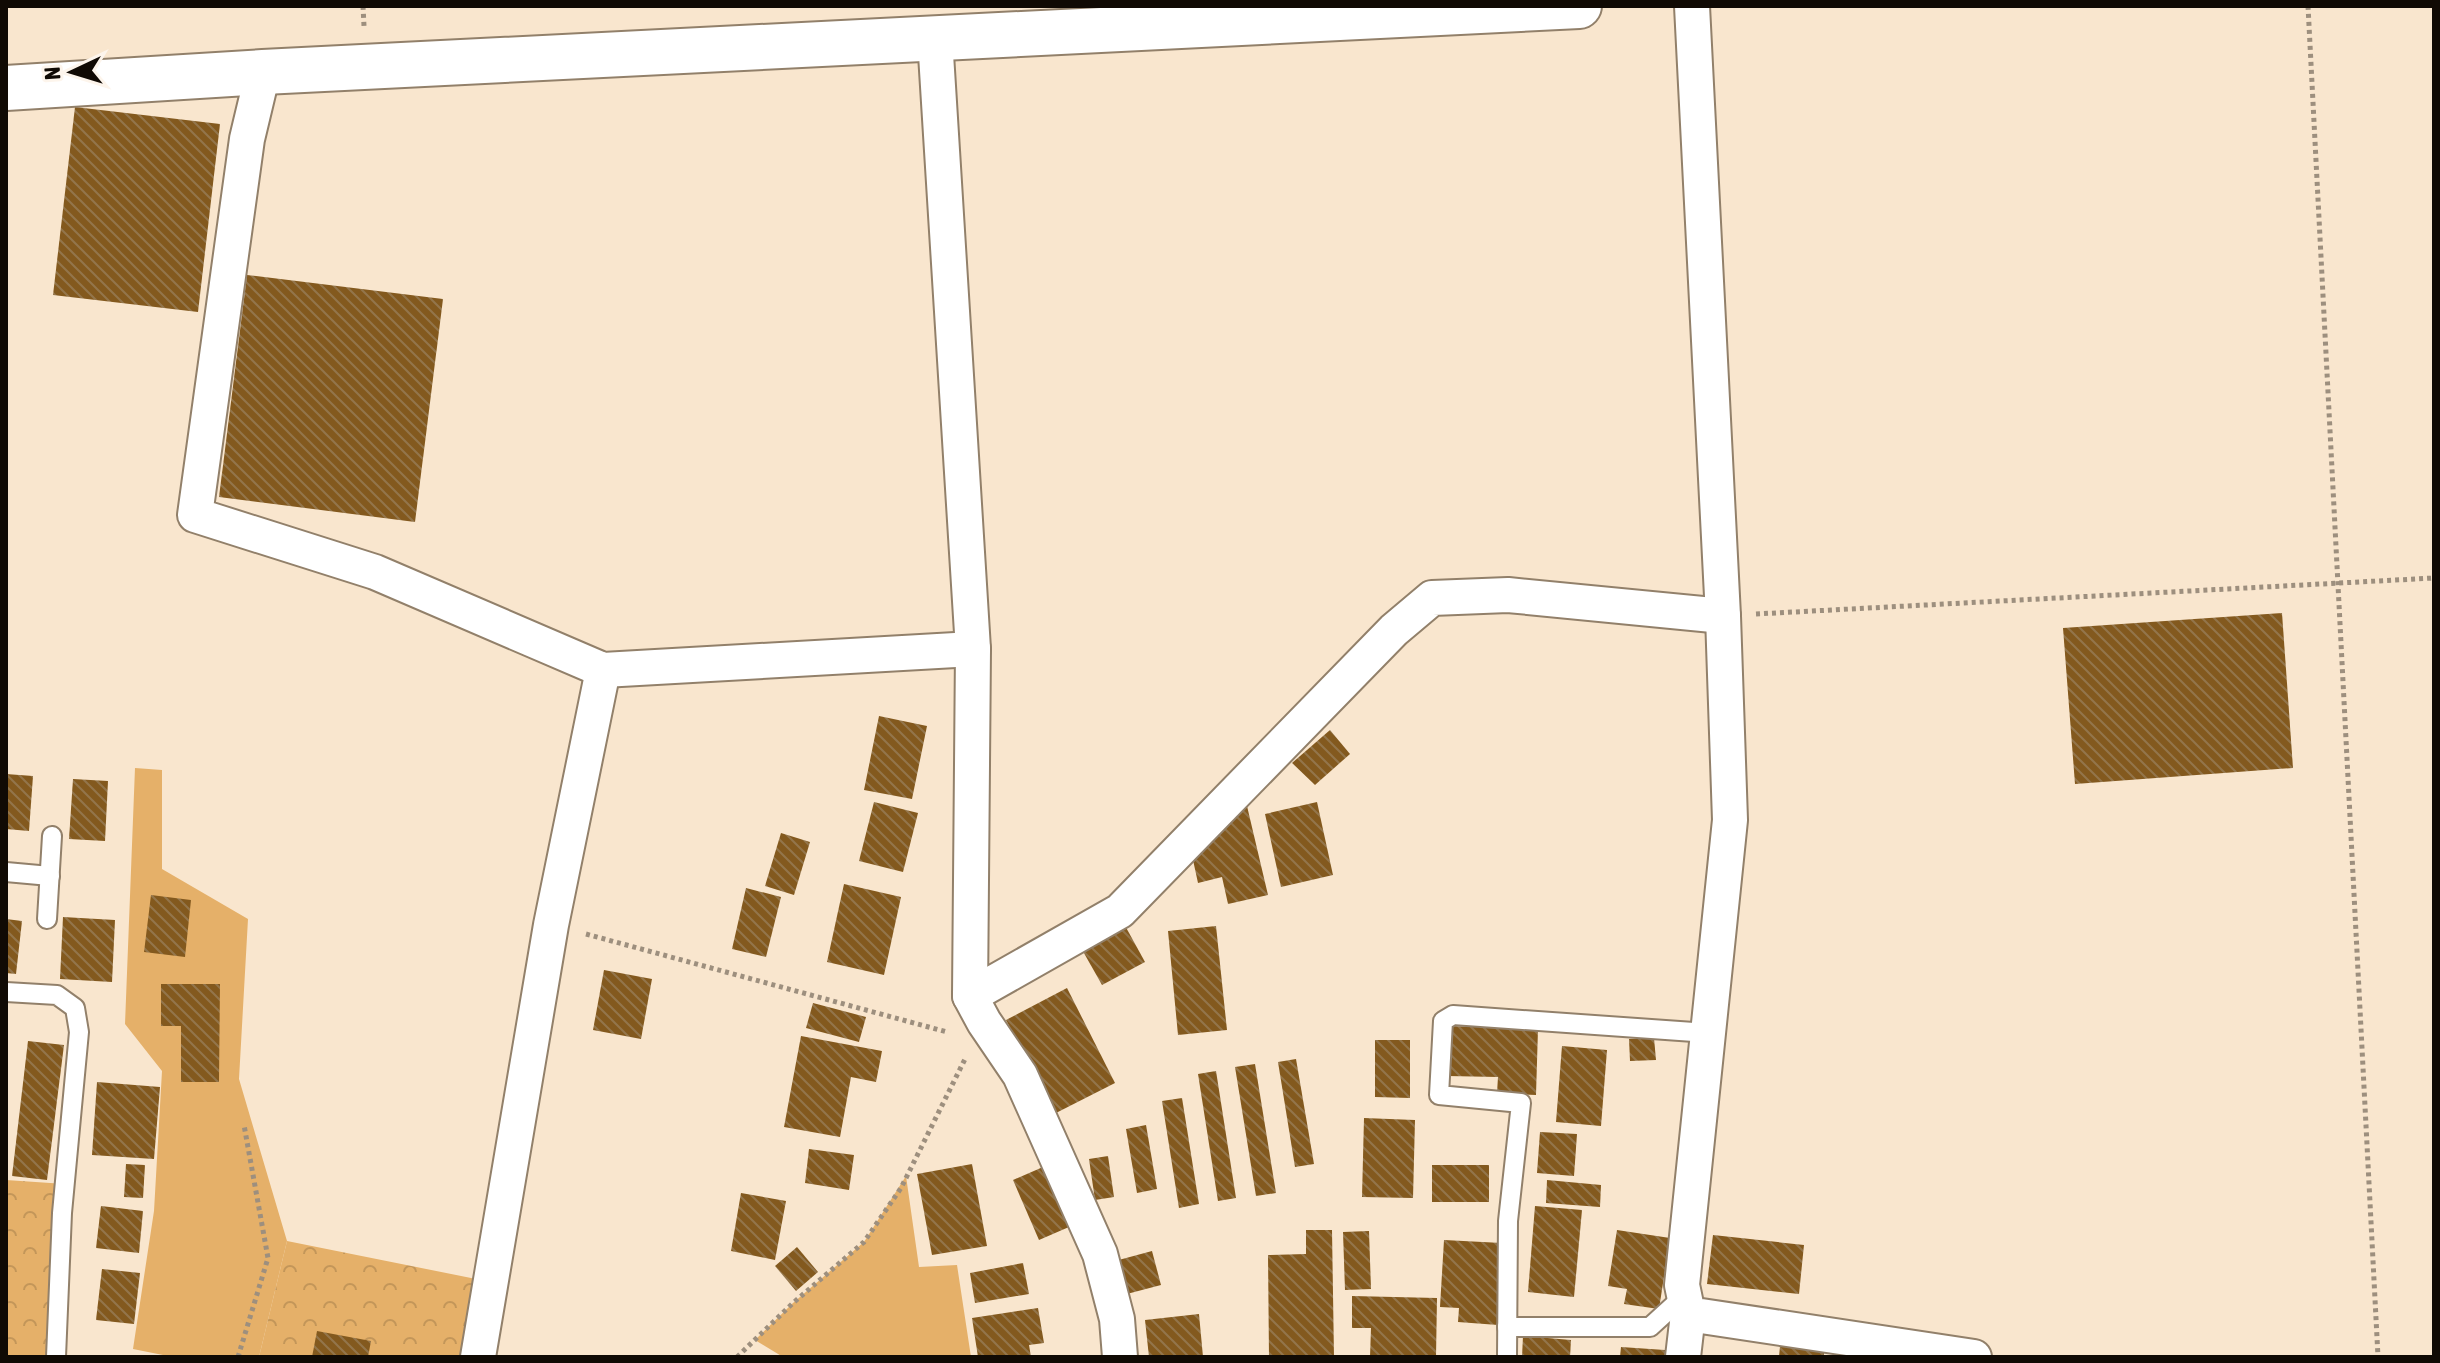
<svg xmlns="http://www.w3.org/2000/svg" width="2440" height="1363" font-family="'Asap Condensed',sans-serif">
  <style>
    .green { fill: #e5b069 }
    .forest { fill: url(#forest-crowns) }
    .building { fill: url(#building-back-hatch) }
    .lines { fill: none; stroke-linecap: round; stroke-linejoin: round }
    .service-casing { stroke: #92806a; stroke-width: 22 }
    .minor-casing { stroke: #92806a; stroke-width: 38 }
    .tertiary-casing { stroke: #92806a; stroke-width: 48 }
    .path { stroke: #9d8f7e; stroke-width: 5; stroke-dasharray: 4 4; stroke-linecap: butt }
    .service { stroke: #fff; stroke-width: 18 }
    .minor { stroke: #fff; stroke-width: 34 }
    .tertiary { stroke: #fff; stroke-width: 44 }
  </style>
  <defs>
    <pattern id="forest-crowns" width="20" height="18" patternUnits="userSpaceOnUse" patternTransform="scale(2)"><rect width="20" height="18" fill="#e5b069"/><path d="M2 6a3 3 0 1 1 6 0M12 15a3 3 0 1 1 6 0" fill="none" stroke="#c39659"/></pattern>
    <pattern id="building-back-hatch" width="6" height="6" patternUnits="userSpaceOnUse" patternTransform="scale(2)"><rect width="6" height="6" fill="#83591e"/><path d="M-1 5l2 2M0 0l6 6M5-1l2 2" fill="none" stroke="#93754b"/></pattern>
  </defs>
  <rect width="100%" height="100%" fill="#f9e6ce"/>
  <g class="green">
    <polygon points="135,768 162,770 162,869 248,919 239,1079 287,1241 259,1357 173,1357 133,1349 154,1211 162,1071 125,1024"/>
    <polygon points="906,1176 919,1267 957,1265 971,1357 783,1357 755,1340 793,1303 864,1242"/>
  </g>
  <g class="forest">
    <polygon points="6,1180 65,1184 56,1357 6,1357"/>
    <polygon points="287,1241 491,1282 478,1357 259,1357"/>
  </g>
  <g class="building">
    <polygon points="75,107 220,124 198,312 53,295"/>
    <polygon points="247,275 443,299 415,522 219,497"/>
    <polygon points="2282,613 2293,768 2075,784 2063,628"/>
    <polygon points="879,716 927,726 912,799 864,790"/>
    <polygon points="1330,730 1350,754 1315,785 1292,763"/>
    <polygon points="6,774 33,776 29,831 6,829"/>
    <polygon points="73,779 108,781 105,841 69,839"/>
    <polygon points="874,802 918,813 903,872 859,861"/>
    <polygon points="1317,802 1333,875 1281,887 1265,814"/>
    <polygon points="1247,806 1268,895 1228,904 1222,877 1198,883 1193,860"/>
    <polygon points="781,833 810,842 794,895 765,886"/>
    <polygon points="844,884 901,897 884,975 827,962"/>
    <polygon points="746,888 781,897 766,957 732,949"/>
    <polygon points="151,895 191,900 185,957 144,952"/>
    <polygon points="63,917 115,920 112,982 60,979"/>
    <polygon points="6,919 22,921 16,974 6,973"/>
    <polygon points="1123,922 1145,962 1102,985 1080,946"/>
    <polygon points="1216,926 1227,1030 1178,1035 1168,931"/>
    <polygon points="604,970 652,979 641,1039 593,1030"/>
    <polygon points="161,984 220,984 219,1082 181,1082 181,1026 161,1026"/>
    <polygon points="1067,988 1115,1083 1054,1114 1006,1020"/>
    <polygon points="813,1003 866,1017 859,1042 806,1028"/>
    <polygon points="1449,1026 1538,1029 1536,1095 1497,1093 1498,1077 1447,1076"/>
    <polygon points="801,1036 882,1051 876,1082 851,1077 840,1137 784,1127"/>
    <polygon points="1654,1038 1656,1060 1630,1061 1629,1039"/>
    <polygon points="1375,1040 1410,1040 1410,1098 1375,1097"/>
    <polygon points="28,1041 64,1045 47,1180 12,1176"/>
    <polygon points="1562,1046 1607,1050 1601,1126 1556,1122"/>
    <polygon points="1296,1059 1314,1164 1295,1167 1278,1062"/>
    <polygon points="1255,1064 1276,1193 1256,1196 1235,1067"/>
    <polygon points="1216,1071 1236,1198 1218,1201 1198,1074"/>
    <polygon points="97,1082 160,1087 154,1159 92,1155"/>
    <polygon points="1182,1098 1199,1204 1179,1208 1162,1101"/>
    <polygon points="1364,1118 1415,1120 1413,1198 1362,1197"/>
    <polygon points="1146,1125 1157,1189 1137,1193 1126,1129"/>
    <polygon points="1540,1132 1577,1134 1574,1176 1537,1173"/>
    <polygon points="809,1149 854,1155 849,1190 805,1183"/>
    <polygon points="1108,1156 1114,1197 1095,1200 1089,1159"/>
    <polygon points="126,1164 145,1165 143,1198 124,1197"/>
    <polygon points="972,1164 987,1246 932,1255 917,1174"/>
    <rect x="1432" y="1165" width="57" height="37"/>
    <polygon points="1043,1167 1069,1227 1039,1240 1013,1180"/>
    <polygon points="1547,1180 1601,1185 1600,1207 1546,1203"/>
    <polygon points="741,1193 786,1201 775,1260 731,1251"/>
    <polygon points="101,1206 143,1211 139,1253 96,1248"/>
    <polygon points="1535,1206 1582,1210 1574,1297 1528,1292"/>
    <polygon points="1306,1230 1332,1230 1334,1357 1269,1357 1268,1255 1306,1254"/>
    <polygon points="1617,1230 1670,1238 1659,1309 1624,1304 1627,1289 1608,1286"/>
    <polygon points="1369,1231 1371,1289 1345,1290 1343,1232"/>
    <polygon points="1713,1235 1804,1245 1799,1294 1707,1284"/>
    <polygon points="1444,1240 1502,1243 1498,1325 1458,1322 1459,1308 1440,1307"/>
    <polygon points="797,1247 818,1272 796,1291 775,1266"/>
    <polygon points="1152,1251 1161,1285 1123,1295 1115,1261"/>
    <polygon points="1023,1263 1029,1294 975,1303 970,1273"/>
    <polygon points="102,1269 140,1273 134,1324 96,1320"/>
    <polygon points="1352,1296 1437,1298 1436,1357 1370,1357 1371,1328 1352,1328"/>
    <polygon points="1038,1308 1044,1343 1029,1345 1031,1357 978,1357 972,1318"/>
    <polygon points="1199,1314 1203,1357 1149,1357 1145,1320"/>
    <polygon points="317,1331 371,1341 368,1357 312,1357"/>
    <polygon points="1523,1336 1571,1340 1570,1357 1522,1357"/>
    <polygon points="1780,1346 1824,1350 1824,1357 1779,1357"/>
    <polygon points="1621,1347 1665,1350 1665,1357 1620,1357"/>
  </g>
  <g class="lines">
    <g class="service-casing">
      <g id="service">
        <polyline points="6,872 50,876"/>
        <polyline points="47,919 52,836"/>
        <polyline points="6,992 57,995 75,1008 79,1032 62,1213 56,1357"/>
        <polyline points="1507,1327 1650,1327 1684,1296"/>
        <polyline points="1507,1357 1508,1221 1521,1103 1439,1095 1443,1021 1453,1015 1708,1033"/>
      </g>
    </g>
    <g class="minor-casing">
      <g id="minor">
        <polyline points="935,38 973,649 970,996 984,1022 1020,1075 1100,1254 1117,1319 1120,1357"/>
        <polyline points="263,72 247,139 195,515 375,572 603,670 973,649"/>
        <polyline points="1723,616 1730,820 1682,1285 1688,1314 1974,1357"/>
        <polyline points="970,996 1120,911 1394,630 1432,598 1508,595 1723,616 1692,6"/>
        <polyline points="478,1357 551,925 603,670"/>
        <polyline points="1683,1357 1688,1314"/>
      </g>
    </g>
    <g class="tertiary-casing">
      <polyline id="tertiary" points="6,88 263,72 1579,6"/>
    </g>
    <g class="path">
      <polyline points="363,6 364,26"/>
      <polyline points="2308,6 2378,1357"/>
      <polyline points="1756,614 2434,578"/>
      <polyline points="586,934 947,1032"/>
      <polyline points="238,1357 268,1258 244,1125"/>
      <polyline points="737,1357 793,1303 864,1242 901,1188 966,1057"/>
    </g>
    <use href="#service" class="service"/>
    <use href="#minor" class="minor"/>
    <use href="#tertiary" class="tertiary"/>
  </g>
  <rect width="2440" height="1363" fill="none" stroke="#100a04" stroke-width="16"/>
  <g transform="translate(72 72) rotate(266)" stroke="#fdf5ec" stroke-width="6" paint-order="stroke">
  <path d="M0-6L14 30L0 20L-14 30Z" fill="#100a04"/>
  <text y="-12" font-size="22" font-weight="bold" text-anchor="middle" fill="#100a04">N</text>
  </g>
</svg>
